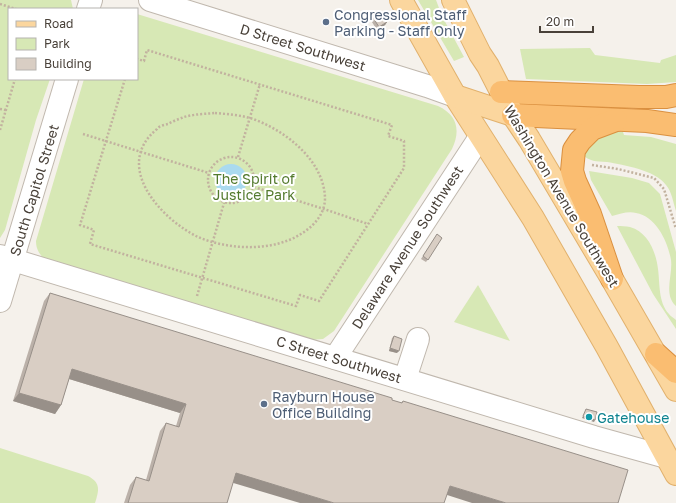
<svg xmlns="http://www.w3.org/2000/svg" width="676" height="503" font-family="'Golos Text',sans-serif">
  <style>
    .green { fill: #d7e8b5 }
    .water { fill: #aadaef }
    .lines { fill: none; stroke-linecap: round; stroke-linejoin: round }
    .minor-casing { stroke: #c0b8ae; stroke-width: 24 }
    .major-casing { stroke: #e1b16d; stroke-width: 24 }
    .highway-casing { stroke: #da9040; stroke-width: 24 }
    .path { stroke: #c2b29f; stroke-width: 2.5; stroke-dasharray: 2 2; stroke-linecap: butt }
    .minor { stroke: #fff; stroke-width: 22 }
    .major { stroke: #fbd69e; stroke-width: 22 }
    .highway { stroke: #fabd71; stroke-width: 22 }
    .wall { fill: #bbb1a9 }
    .shaded-wall { fill: #989089 }
    .building { fill: #d9cec4; stroke: #989089 }
    .service-dot { fill: #5c6f8a; stroke: #fff; stroke-width: 1.5 }
    .culture-dot { fill: #0f9aa8; stroke: #fff; stroke-width: 1.5 }
    .labels { text-anchor: middle; dominant-baseline: central; stroke-width: 4; stroke-linejoin: round; paint-order: stroke }
    .service-label { font-size: 14px; fill: #4e5e75; stroke: #fff; text-anchor: start }
    .street-label { font-size: 14px; fill: #494139; stroke: #fff }
    .park-label { font-size: 14px; fill: #537a2d; stroke: #fff }
    .culture-label { font-size: 14px; fill: #0d838f; stroke: #fff; text-anchor: start }
  </style>
  <rect width="100%" height="100%" fill="#f5f1eb"/>
  <g class="green">
    <polygon points="0,0 71,0 73,9 9,9 9,79 50,79 36,120 5,230 0,238"/>
    <polygon points="418,0 436,0 442,16 464,57 454,61"/>
    <path d="M137,14L438,106C457,115 461,130 452,149L334,331L323,339L309,340L44,259C39,253 36,249 36,241L84,79H137Z"/>
    <polygon points="590,48 595,55 660,63 661,60 676,55 676,82 647,84 526,79 520,49"/>
    <path d="M612,132H623L624,135L651,137L676,144V211C673,202 672,192 666,185C655,170 624,165 607,162C595,161 591,162 581,154L591,142Z"/>
    <path d="M589,171L632,178L649,183L660,194L676,252V306C663,294 673,275 671,260C668,242 656,216 636,213C628,211 620,214 612,216L591,180Z"/>
    <path d="M617,226C621,226 626,226 630,227C648,232 656,252 658,269C660,283 658,302 669,314C670,316 674,318 676,320V329L653,294Z"/>
    <polygon points="478,285 510,341 454,322"/>
    <path d="M0,448L88,476C101,483 99,490 95,503H0Z"/>
  </g>
  <circle class="water" cx="231" cy="180" r="16"/>
  <g class="lines">
    <g class="minor-casing">
      <g id="minor">
        <polyline points="150,0 427,86 455,96"/>
        <polyline points="88,9 91,0"/>
        <polyline points="0,256 594,437 666,457"/>
        <polyline points="0,301 67,79"/>
        <polyline points="335,358 480,137"/>
        <polyline points="405,379 418,339"/>
      </g>
    </g>
    <g class="major-casing">
      <g id="major">
        <polyline points="401,0 455,96 533,218 607,347 676,474"/>
        <polyline points="453,0 480,54 488,66 513,115 529,139 612,279 676,390"/>
        <polyline points="455,96 513,115"/>
      </g>
    </g>
    <g class="highway-casing">
      <g id="highway">
        <polyline points="501,92 639,97 666,97 676,95"/>
        <polyline points="513,115 647,121 676,125"/>
        <polyline points="612,279 590,214 575,181 572,171 574,150 580,141 592,129 616,120"/>
        <polyline points="656,354 676,372"/>
      </g>
    </g>
    <g class="path">
      <polyline points="0,4 16,9"/>
      <polyline points="125,79 80,225 94,230 90,244 296,306 300,295 319,301 404,168 404,141 388,136 392,125 147,50 144,61 137,59"/>
      <polyline points="0,109 6,110"/>
      <path d="M215,113C227,114 239,115 250,118C284,129 324,160 325,198C325,214 314,226 301,234C272,252 229,250 198,237C161,219 112,166 157,129C159,126 164,125 168,124C173,121 179,119 184,117C194,114 205,114 215,113Z"/>
      <polyline points="0,130 15,79"/>
      <polyline points="83,134 209,173"/>
      <circle cx="231" cy="180" r="23"/>
      <polyline points="238,157 260,84"/>
      <polyline points="592,165 618,169 654,178 664,189 676,229"/>
      <polyline points="254,187 324,209 368,224"/>
      <polyline points="197,296 224,203"/>
    </g>
    <use href="#minor" class="minor"/>
    <use href="#major" class="major"/>
    <use href="#highway" class="highway"/>
  </g>
  <g class="wall">
    <polygon points="372,16 387,22 385,25 377,30 370,19"/>
    <polygon points="437,234 442,238 426,262 421,259"/>
    <polygon points="50,293 392,400 401,403 403,401 447,495 233,482 227,503 124,503 130,485 136,477 146,480 160,431 166,423 176,426 180,413 69,379 61,405 55,414 13,401 44,301"/>
    <polygon points="394,336 397,353 389,351 392,338"/>
  </g>
  <g class="shaded-wall">
    <polygon points="387,22 385,25 377,30 379,27"/>
    <polygon points="390,348 399,351 397,353 389,351"/>
    <polygon points="72,369 186,404 180,413 66,378"/>
    <polygon points="19,393 61,405 55,414 13,401"/>
    <polygon points="583,416 595,420 594,422 582,418"/>
    <polygon points="236,473 334,503 300,503 230,482"/>
    <polygon points="450,486 506,503 472,503 444,494"/>
  </g>
  <g class="building">
    <polygon points="380,11 387,22 379,27 372,16"/>
    <polygon points="437,234 442,238 428,260 423,256"/>
    <polygon points="50,293 392,398 392,400 402,403 403,401 628,470 618,503 506,503 450,486 444,503 334,503 236,473 227,503 128,503 136,477 149,481 166,423 179,427 186,404 72,369 61,405 19,393"/>
    <polygon points="394,336 402,339 399,351 390,348"/>
    <polygon points="586,409 597,412 595,420 583,416"/>
  </g>
  <g class="service-dot">
    <circle cx="326" cy="22" r="4"/>
    <circle cx="264" cy="404" r="4"/>
  </g>
  <circle class="culture-dot" cx="589" cy="417" r="4"/>
  <g class="labels">
    <g class="service-label">
      <text x="334" y="14">Congressional Staff<tspan x="334" dy="16">Parking - Staff Only</tspan></text>
      <text x="272" y="396">Rayburn House<tspan x="272" dy="16">Office Building</tspan></text>
    </g>
    <g class="street-label">
      <text transform="translate(303 47) rotate(17)">D Street Southwest</text>
      <text transform="translate(34 190) rotate(-73)">South Capitol Street</text>
      <text transform="translate(562 196) rotate(59)">Washington Avenue Southwest</text>
      <text transform="translate(407 247) rotate(-57)">Delaware Avenue Southwest</text>
      <text transform="translate(339 359) rotate(17)">C Street Southwest</text>
    </g>
    <g class="park-label">
      <text x="254" y="178">The Spirit of<tspan x="254" dy="16">Justice Park</tspan></text>
    </g>
    <g class="culture-label">
      <text x="597" y="417">Gatehouse</text>
    </g>
  </g>
  <rect x="8" y="8" width="130" height="72" fill="#ffffff" stroke="#b6b3b0"/>
  <rect x="16" y="21" width="20" height="6" fill="#fbd69e" stroke="#b6b3b0"/>
  <text x="44" y="28" font-size="12" fill="#494139">Road</text>
  <rect x="16" y="38" width="20" height="12" fill="#d7e8b5" stroke="#b6b3b0"/>
  <text x="44" y="48" font-size="12" fill="#494139">Park</text>
  <rect x="16" y="58" width="20" height="12" fill="#d9cec4" stroke="#b6b3b0"/>
  <text x="44" y="68" font-size="12" fill="#494139">Building</text>
  <path d="M540 26v6h53v-6" fill="none" stroke="#494139" stroke-width="2"/>
  <text x="546" y="26" font-size="12" fill="#494139" stroke="#ffffff" stroke-width="3" paint-order="stroke">20 m</text>
</svg>
